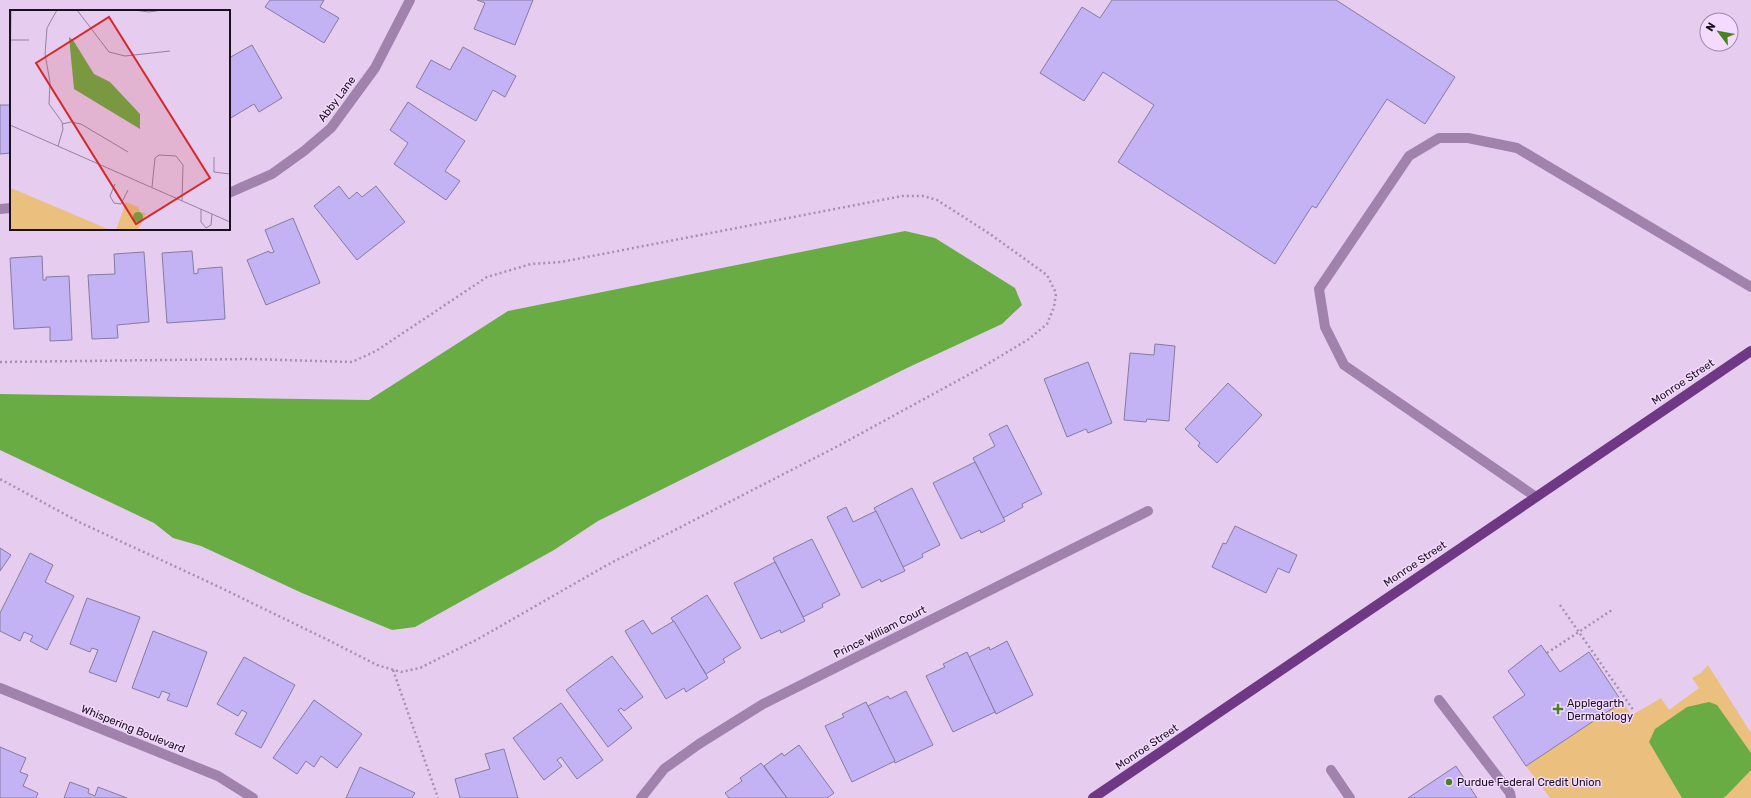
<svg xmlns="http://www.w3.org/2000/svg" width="1751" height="798" font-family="Rubik,sans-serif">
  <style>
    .green { fill: #ebbf7e }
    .water { fill: #69ac44 }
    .building { fill: #c3b2f4; stroke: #847ca0 }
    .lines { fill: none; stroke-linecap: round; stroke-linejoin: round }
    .path { stroke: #a591ad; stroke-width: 2.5; stroke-dasharray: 2 3; stroke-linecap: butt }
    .minor { stroke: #a082ac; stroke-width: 10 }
    .major { stroke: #6f3884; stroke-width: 10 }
    .poi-dot { fill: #468220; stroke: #f3dafe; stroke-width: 1.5 }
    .labels { text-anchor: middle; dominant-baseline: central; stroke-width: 3; stroke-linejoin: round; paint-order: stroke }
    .street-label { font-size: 11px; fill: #1a111e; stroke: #f3dafe }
    .poi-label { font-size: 11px; fill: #1a111e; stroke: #f3dafe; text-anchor: start }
    .inset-road { fill: none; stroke: #94829c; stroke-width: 1 }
    .view { fill: #d62828; fill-opacity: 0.15; stroke: #d62828; stroke-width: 2 }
    .inset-edge { fill: none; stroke: #1a111e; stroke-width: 2 }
  </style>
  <rect width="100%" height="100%" fill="#e6cdf0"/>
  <polygon class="green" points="1708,665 1751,733 1751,798 1550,798 1526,766 1622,702 1632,715 1661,698 1669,710 1699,688 1692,678 1701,673"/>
  <g class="water">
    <polygon points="905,231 935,238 1015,288 1022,305 1002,324 907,368 598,521 554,550 415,627 392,630 302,593 201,546 173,538 154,523 0,450 0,394 369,400 508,311"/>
    <polygon points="1709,702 1717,705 1751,753 1751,770 1727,795 1723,798 1682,798 1649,742 1655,729 1687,707"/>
  </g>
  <g class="building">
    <polygon points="270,0 324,0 320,7 339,18 324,43 265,7"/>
    <polygon points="477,0 533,0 515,45 474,29 485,3"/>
    <polygon points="1112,0 1336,0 1455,77 1425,124 1387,99 1316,208 1312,206 1275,264 1118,162 1154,105 1103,72 1084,101 1040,73 1082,7 1100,18"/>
    <polygon points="252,45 282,98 259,112 254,104 229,119 229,58"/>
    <polygon points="463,47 516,76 505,97 493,90 476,121 416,87 431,60 450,70"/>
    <polygon points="408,102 465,141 445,171 460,181 446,200 394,164 408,143 390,130"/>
    <polygon points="0,105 11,105 11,153 0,154"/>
    <polygon points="339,186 349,199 357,192 362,197 376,186 405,222 357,260 314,206"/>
    <polygon points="293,218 320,283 266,305 247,260 269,251 270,253 274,252 265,230"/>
    <polygon points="192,251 194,274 198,273 198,269 222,267 225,319 167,323 162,253"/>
    <polygon points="144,252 149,322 117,325 118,338 92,339 88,275 115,274 114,254"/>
    <polygon points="42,256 43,280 46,280 46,277 69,276 72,340 50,341 50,327 14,329 10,258"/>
    <polygon points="1155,344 1175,346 1169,421 1147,419 1146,422 1124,420 1130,353 1154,355"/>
    <polygon points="1088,362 1112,423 1088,433 1086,429 1067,437 1044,379"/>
    <polygon points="1228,383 1262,415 1217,463 1198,446 1200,443 1185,429"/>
    <polygon points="1007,425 1042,494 1022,504 1023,507 1003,518 973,458 995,446 989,434"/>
    <polygon points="975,462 1005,521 981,533 980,530 961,539 933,483"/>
    <polygon points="912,488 940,545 922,554 923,557 903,567 874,508"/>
    <polygon points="846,507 853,522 876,511 905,571 881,582 880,579 862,588 827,517"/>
    <polygon points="1235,526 1297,555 1289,573 1278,568 1266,593 1212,567 1223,543 1226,544"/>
    <polygon points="812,539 840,595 822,604 823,607 803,617 773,558"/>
    <polygon points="0,548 11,555 0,571"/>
    <polygon points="30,553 53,565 45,582 74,596 47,650 30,641 33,636 24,632 20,641 0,631 0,613"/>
    <polygon points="775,562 805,621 781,633 780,630 761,639 734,583"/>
    <polygon points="707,595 741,648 723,659 725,662 706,674 671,618"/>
    <polygon points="87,598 140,617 116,682 89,672 98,650 92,648 90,652 70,644"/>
    <polygon points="643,620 652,634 674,621 708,678 686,692 684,688 666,699 625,631"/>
    <polygon points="153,631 207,652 187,707 167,700 170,694 162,691 159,698 132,688"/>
    <polygon points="1007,641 1033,695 996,714 969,657 989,647 990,650"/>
    <polygon points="1541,645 1560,672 1589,652 1622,702 1526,766 1493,717 1525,695 1508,671"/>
    <polygon points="967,652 995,712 953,732 926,676 945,667 943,664"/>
    <polygon points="612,656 643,697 624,711 621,708 618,710 632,728 608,747 566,690"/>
    <polygon points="244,657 295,685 261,748 235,734 247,713 242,710 238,716 217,704"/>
    <polygon points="906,691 933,745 895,763 868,706 888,696 890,699"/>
    <polygon points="314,700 362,734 337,768 321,756 314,767 306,761 297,774 273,758"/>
    <polygon points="866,702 895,761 852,782 825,726 844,717 842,714"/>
    <polygon points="561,703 603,760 577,779 561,757 557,760 562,766 544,780 513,738"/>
    <polygon points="799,745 834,793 827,798 787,798 764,766 782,753 784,756"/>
    <polygon points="0,747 26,758 20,772 28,775 23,786 38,793 36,798 0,798"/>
    <polygon points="504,749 518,798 460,798 455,779 490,769 485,754"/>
    <polygon points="761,763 787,798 729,798 725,793 742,781 740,778"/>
    <polygon points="1456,766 1477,798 1408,798"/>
    <polygon points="360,767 415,793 412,798 346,798"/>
    <polygon points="70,782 89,789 88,793 95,796 98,787 127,798 64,798"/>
  </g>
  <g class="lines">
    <g class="path">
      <polyline points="0,362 249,359 352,362 376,351 487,277 531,264 561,262 902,196 923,196 937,200 990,234 1047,275 1056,293 1054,307 1047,324 1029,339 979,369 838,446 607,565 478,639 420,668 401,672 377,665 328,640 213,584 81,523 0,479"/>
      <polyline points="1560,605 1634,711"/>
      <polyline points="1547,653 1612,610"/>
      <polyline points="393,670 438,798"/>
    </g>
    <g class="minor">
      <polyline points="229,193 272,174 304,151 331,128 375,68 410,0"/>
      <polyline points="0,209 11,208"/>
      <polyline points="1536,497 1344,365 1325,327 1319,289 1409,156 1439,138 1468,138 1517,148 1751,287"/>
      <polyline points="0,688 218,776 253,798"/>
      <polyline points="1439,700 1510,793 1511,798"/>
      <polyline points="1331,770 1350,798"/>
      <polyline points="641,798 664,769 699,744 763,704 1148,511"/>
    </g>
    <polyline class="major" points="1093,798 1751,351"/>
  </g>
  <g class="poi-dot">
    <path d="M1556 703h4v4h4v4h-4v4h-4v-4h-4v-4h4z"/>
    <circle cx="1449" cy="782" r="4"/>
  </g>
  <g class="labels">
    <g class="street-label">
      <text transform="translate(337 99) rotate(-53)">Abby Lane</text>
      <text transform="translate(1683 382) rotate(-34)">Monroe Street</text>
      <text transform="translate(1415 564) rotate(-34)">Monroe Street</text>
      <text transform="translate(880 632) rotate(-27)">Prince William Court</text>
      <text transform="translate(133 729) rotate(22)">Whispering Boulevard</text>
      <text transform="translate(1147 747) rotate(-34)">Monroe Street</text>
    </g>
    <g class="poi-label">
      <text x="1567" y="703">Applegarth<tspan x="1567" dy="13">Dermatology</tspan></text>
      <text x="1457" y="782">Purdue Federal Credit Union</text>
    </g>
  </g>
  <g transform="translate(10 10)">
    <rect width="220" height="220" fill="#e6cdf0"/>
    <path d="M0,178L6,180L100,220H0ZM116,192L128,197L130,202L136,203L128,220H106Z" fill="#ebbf7e"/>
    <path d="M59,27L63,30L84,64L100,72L130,104V119L64,79ZM123 207a5 5 0 1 1 10 0a5 5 0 1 1-10 0Z" fill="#69ac44"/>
    <path class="inset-road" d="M47,0L37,18L35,44L40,72L39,94L52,112L53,119L48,136M67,0L99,42L115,46L160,41M124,0L139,2L152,0M0,30H19M0,75L1,0M52,114L61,112L71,114L118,142M0,115L220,212M204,147V162L220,164M105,174L100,186L104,193L111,194L118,180M142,177L145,148L149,145L166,146L173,155L172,191M191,199V212L196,218L201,215L202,204"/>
    <path class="view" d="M99,7L200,168L126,214L26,53Z"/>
    <rect width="220" height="220" class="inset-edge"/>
  </g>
  <g transform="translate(1719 32) rotate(302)"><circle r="19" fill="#f3dafe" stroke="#9c8aa4"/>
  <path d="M0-3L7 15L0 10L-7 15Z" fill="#468220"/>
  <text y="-6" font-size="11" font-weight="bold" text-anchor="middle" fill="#1a111e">N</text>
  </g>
</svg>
